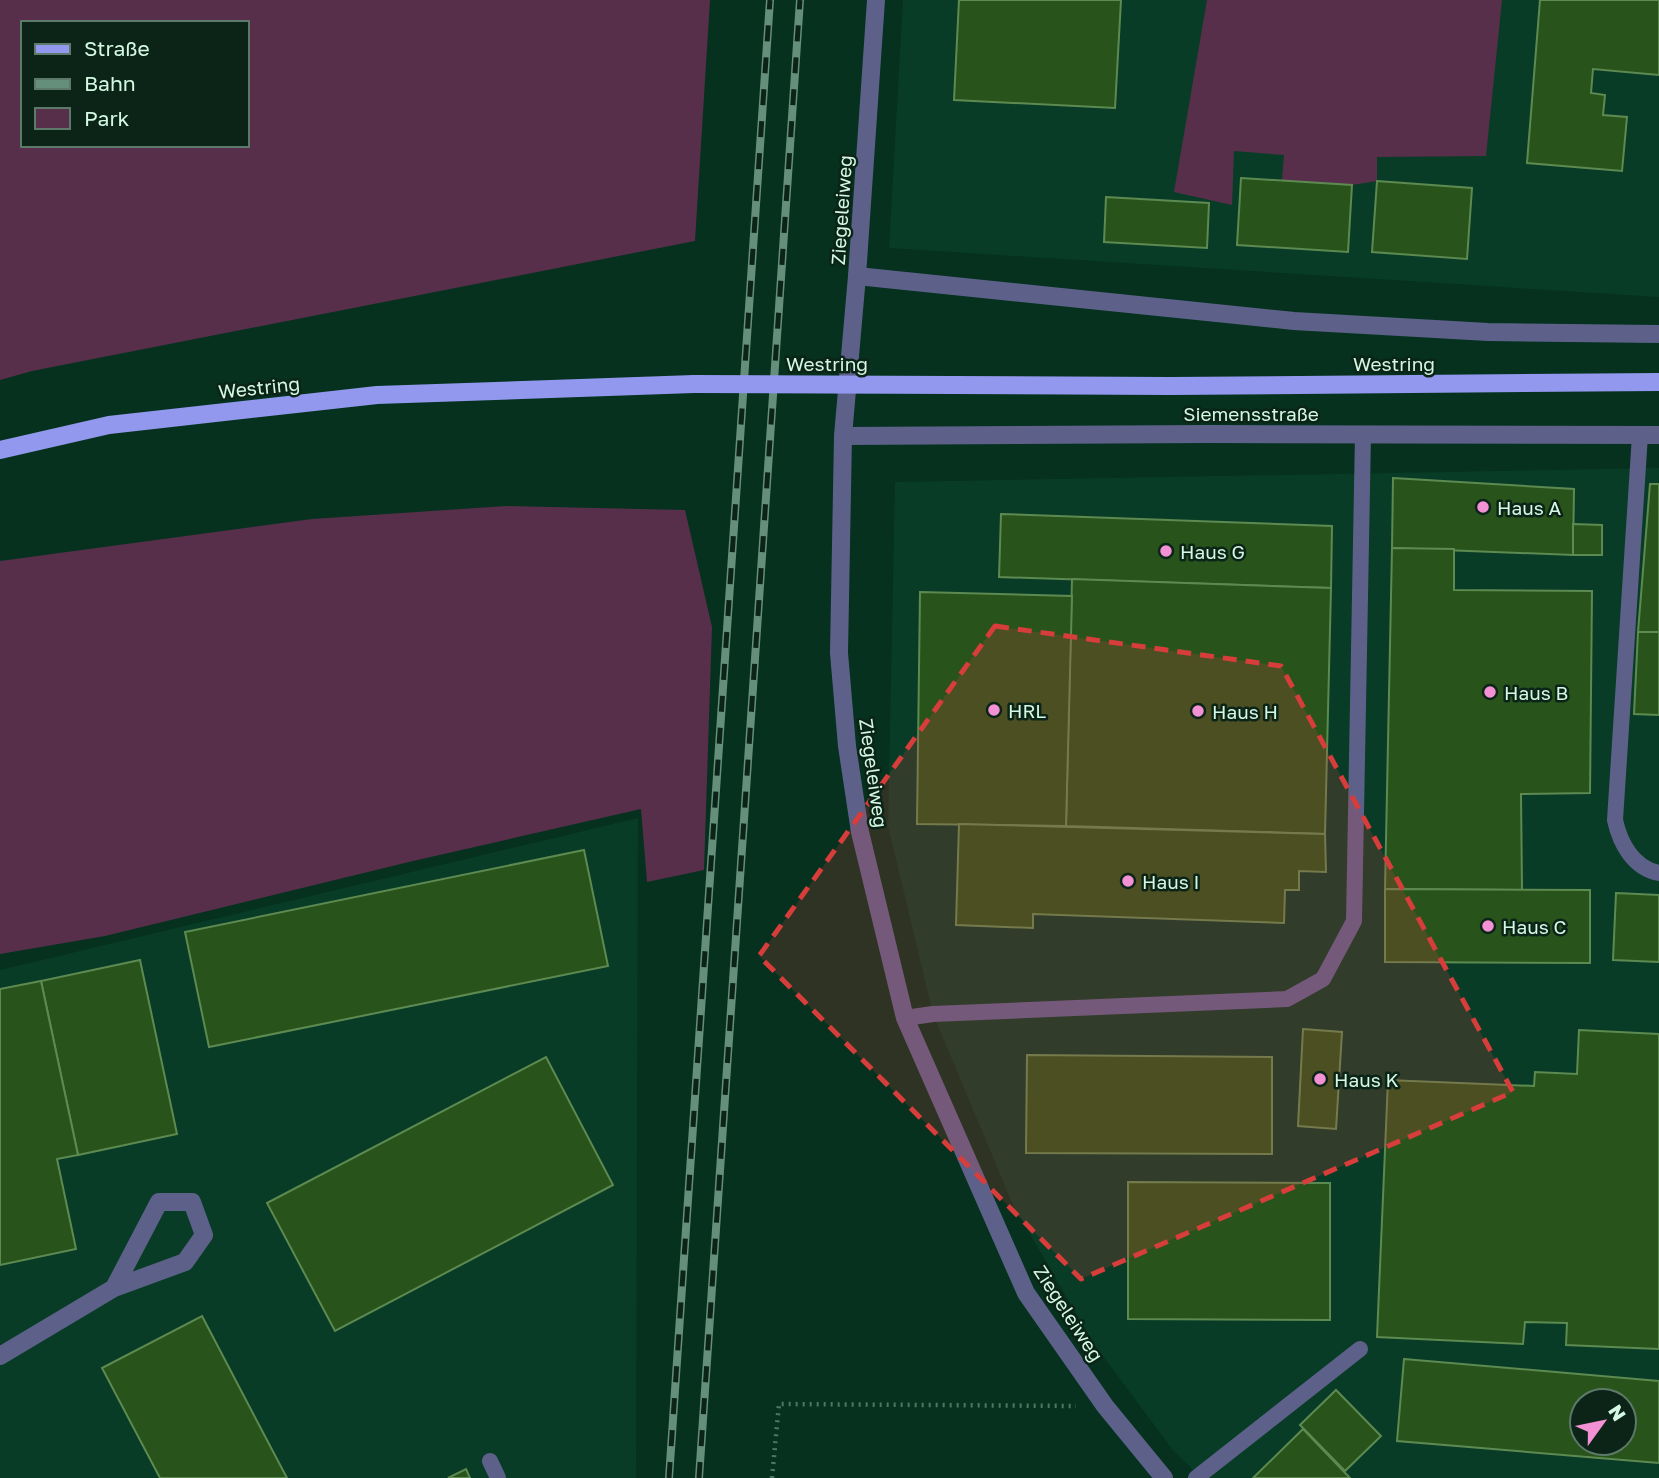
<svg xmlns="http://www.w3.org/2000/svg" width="1659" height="1478" font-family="'Golos Text',sans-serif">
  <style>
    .built { fill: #093c26; fill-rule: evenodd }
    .green { fill: #572f4b; fill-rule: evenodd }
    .building { fill: #28541c; stroke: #5d8a51; stroke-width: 2; fill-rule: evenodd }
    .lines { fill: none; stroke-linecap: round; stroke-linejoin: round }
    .path { stroke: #4e7763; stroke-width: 4.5; stroke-dasharray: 2 5; stroke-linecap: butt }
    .lane { stroke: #5d618a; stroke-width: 16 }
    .street { stroke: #5d618a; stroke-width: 18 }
    .primary { stroke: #9298ed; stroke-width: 18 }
    .rail-casing { stroke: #668f7b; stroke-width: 8 }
    .rail { stroke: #0c2418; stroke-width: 5; stroke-dasharray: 16; stroke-linecap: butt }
    .primary-bridge { stroke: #9298ed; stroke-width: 18 }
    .marked { fill: #d63d3b; fill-opacity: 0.2; stroke: #d63d3b; stroke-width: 5; stroke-dasharray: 14 9; stroke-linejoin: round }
    .poi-dot { fill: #f391d5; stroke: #0c2418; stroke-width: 2.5 }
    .labels { text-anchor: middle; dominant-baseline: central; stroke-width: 5; stroke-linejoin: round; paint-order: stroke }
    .street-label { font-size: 19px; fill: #d4f9e3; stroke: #0c2418 }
    .poi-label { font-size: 19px; fill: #d4f9e3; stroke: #0c2418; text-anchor: start }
  </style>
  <rect width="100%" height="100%" fill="#05311e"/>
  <g class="built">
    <polygon points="903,0 1659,0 1659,297 889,248"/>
    <path d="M1659,468V1478H1201L1172,1449L1094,1344L1013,1205L933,1014L888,826L895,482ZM1582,1401H1624V1443H1582Z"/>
    <polygon points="638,818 636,1478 0,1478 0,970"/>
  </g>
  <g class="green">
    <path d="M0,0H710L695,241L32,371L0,380ZM23,23H247V145H23Z"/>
    <polygon points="1207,0 1502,0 1486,156 1377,157 1377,181 1352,185 1282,180 1284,155 1234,151 1232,205 1174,192"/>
    <polygon points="506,506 685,510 712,627 704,870 647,882 641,809 413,861 105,936 0,954 0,561 312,519"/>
  </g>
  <g class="building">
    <polygon points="959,0 1121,0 1115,108 954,100"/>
    <polygon points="1540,0 1659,0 1659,75 1593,69 1591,93 1605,95 1603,115 1627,117 1622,171 1527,163"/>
    <polygon points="1241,178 1352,185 1348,252 1237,245"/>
    <polygon points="1377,181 1472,188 1467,259 1372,252"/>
    <polygon points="1106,197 1209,203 1207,248 1104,242"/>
    <polygon points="1393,478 1574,489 1573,555 1392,548"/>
    <polygon points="1650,484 1659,484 1659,632 1638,632"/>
    <polygon points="1001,514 1332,526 1331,588 999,577"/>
    <polygon points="1573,524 1602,525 1602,555 1573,555"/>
    <polygon points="1392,548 1454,549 1454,590 1592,591 1590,793 1521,794 1522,890 1385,889"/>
    <polygon points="1072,579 1331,588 1325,834 1066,826"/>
    <polygon points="920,592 1072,596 1066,826 917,824"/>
    <polygon points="1638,632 1659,632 1659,715 1634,714"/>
    <polygon points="959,824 1325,834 1326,872 1299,871 1299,890 1285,890 1284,923 1033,914 1033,928 956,925"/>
    <polygon points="584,850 608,966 209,1047 185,932"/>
    <polygon points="1385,889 1590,890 1590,963 1385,962"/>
    <polygon points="1616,893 1659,895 1659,962 1613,960"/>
    <polygon points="140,960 177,1134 78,1155 41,981"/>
    <polygon points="41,981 78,1155 57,1159 76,1249 0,1265 0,989"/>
    <polygon points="1303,1029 1342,1032 1336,1129 1298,1126"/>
    <polygon points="1579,1030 1659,1034 1659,1349 1566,1345 1567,1323 1525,1322 1523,1344 1377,1337 1388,1080 1534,1086 1535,1072 1577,1074"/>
    <polygon points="1027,1055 1272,1057 1272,1154 1026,1153"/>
    <polygon points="546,1057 613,1185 335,1331 267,1203"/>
    <polygon points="1128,1182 1330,1183 1330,1320 1128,1319"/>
    <polygon points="202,1316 258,1423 287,1478 160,1478 102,1368"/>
    <path d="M1404,1359L1659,1381V1463L1397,1441ZM1582,1401H1624V1443H1582Z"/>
    <polygon points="1336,1390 1381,1436 1345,1471 1300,1425"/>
    <polygon points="1303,1429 1350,1478 1253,1478"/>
    <polygon points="466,1469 470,1478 448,1478"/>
  </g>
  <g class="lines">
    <polyline class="path" points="772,1478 779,1404 1076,1406"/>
    <g class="lane">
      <path d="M1640,435L1615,820C1620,843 1633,868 1659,873"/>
      <polyline points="905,1018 933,1014 1287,999 1323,979 1354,921 1363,434"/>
      <polyline points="490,1461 498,1478"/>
      <polyline points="1196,1478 1360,1349"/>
    </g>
    <g class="street">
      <polyline points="876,0 857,276 843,436 839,653 847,746 860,832 905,1018 1026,1293 1105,1406 1164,1478"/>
      <polyline points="857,276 1294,321 1488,332 1659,334"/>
      <polyline points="843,436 1209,434 1659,435"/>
      <polyline points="0,1356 114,1288 185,1262 204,1235 192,1202 159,1202 114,1288"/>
    </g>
    <g class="primary">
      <polyline points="1170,386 1659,382"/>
      <polyline points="0,450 109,425 377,395 694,384"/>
    </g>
    <g class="rail-casing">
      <g id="rail">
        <polyline points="669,1478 770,0"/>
        <polyline points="699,1478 800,0"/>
      </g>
    </g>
    <use href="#rail" class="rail"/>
    <polyline class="primary-bridge" points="694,384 1170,386"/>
  </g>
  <path class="marked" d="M995,626L1281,666L1513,1092L1081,1279L759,956Z"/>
  <g class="poi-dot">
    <circle cx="1483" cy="507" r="7"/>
    <circle cx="1166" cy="551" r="7"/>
    <circle cx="1490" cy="692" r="7"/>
    <circle cx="994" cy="710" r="7"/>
    <circle cx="1198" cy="711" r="7"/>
    <circle cx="1128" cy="881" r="7"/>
    <circle cx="1488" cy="926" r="7"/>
    <circle cx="1320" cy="1079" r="7"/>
  </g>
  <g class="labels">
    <g class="street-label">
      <text transform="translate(841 210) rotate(-86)">Ziegeleiweg</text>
      <text x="827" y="363">Westring</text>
      <text x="1394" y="363">Westring</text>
      <text transform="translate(259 387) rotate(-6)">Westring</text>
      <text x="1251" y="413">Siemensstraße</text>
      <text transform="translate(874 773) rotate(82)">Ziegeleiweg</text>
      <text transform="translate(1069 1313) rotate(57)">Ziegeleiweg</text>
    </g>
    <g class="poi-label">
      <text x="1497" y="507">Haus A</text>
      <text x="1180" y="551">Haus G</text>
      <text x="1504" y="692">Haus B</text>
      <text x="1008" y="710">HRL</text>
      <text x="1212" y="711">Haus H</text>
      <text x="1142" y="881">Haus I</text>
      <text x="1502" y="926">Haus C</text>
      <text x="1334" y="1079">Haus K</text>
    </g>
  </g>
  <rect x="21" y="21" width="228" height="126" fill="#0c2418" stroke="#5c7969" stroke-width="2"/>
  <rect x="35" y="44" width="35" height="10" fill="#9298ed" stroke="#5c7969" stroke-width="2"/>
  <text x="84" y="56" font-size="21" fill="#d4f9e3">Straße</text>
  <rect x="35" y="79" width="35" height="10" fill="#668f7b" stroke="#5c7969" stroke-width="2"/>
  <text x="84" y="91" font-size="21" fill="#d4f9e3">Bahn</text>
  <rect x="35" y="108" width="35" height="21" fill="#572f4b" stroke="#5c7969" stroke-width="2"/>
  <text x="84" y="126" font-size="21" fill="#d4f9e3">Park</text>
  <g transform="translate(1603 1422) rotate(57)"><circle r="33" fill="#0c2418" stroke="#5c7969" stroke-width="2"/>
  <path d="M0-5L12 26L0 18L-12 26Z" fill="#f391d5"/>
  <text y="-10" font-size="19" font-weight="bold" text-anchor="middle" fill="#d4f9e3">N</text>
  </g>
</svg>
